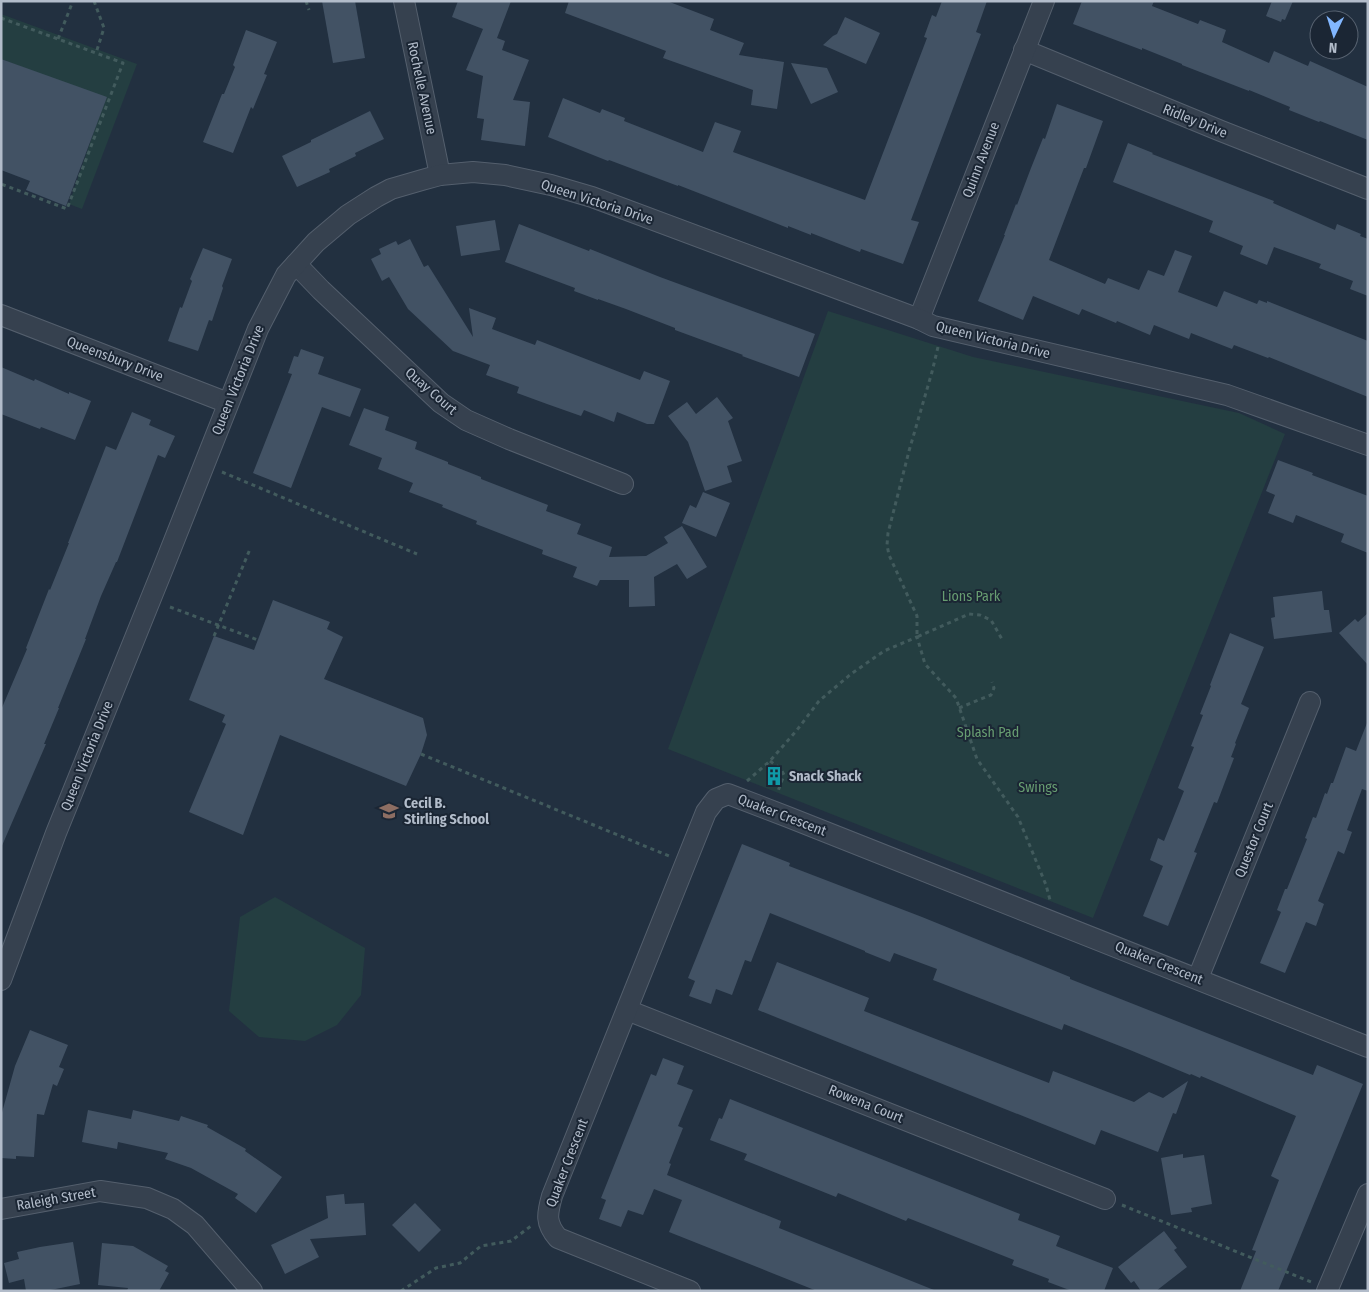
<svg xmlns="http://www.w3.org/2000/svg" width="1369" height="1292" font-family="'Fira Sans Condensed',sans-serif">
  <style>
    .green { fill: #243e41 }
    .building { fill: #425264 }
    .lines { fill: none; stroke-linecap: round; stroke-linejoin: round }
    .minor-casing { stroke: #545f6d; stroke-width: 22 }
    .path { stroke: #425b5d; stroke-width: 3; stroke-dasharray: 4 4; stroke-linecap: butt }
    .minor { stroke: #36414f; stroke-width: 20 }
    .labels { text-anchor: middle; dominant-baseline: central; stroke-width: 4; stroke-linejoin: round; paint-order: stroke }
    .street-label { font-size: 14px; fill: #b2bcca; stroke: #1b2634 }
    .park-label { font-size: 14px; fill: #679d71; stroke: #1b2634 }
    .poi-label { font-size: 14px; font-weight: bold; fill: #b2bcca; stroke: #1b2634; text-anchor: start }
  </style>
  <rect width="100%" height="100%" fill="#223040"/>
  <g class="green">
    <polygon points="1,14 137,64 82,209 69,204 105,99 1,59"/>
    <polygon points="828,311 973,357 1239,413 1285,434 1093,918 668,749"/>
    <polygon points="275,897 365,948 361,995 337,1025 305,1041 259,1037 229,1011 240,917"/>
  </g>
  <g class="building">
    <polygon points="322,1 355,1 365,58 333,63"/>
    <polygon points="458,1 511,1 497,38 505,41 502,50 529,60 513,100 530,102 525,146 481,140 484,119 477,118 483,76 466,70 483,29 452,17"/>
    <polygon points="569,1 667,1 714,19 710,30 744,43 739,55 784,62 777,109 751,105 753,90 663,58 666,51 565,13"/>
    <polygon points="942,1 987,1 976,32 981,34 911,220 919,222 903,264 861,249 860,252 811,233 811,235 788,226 788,228 678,185 678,186 609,160 608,161 548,137 563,98 600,113 602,109 625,118 624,121 703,152 715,122 741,131 733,152 865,200 927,38 924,37 932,15 936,17"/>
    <polygon points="1082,1 1154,1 1152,6 1198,24 1200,20 1226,30 1222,42 1269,63 1274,51 1308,66 1310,61 1368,87 1368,140 1320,121 1319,122 1289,110 1290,107 1249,90 1249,91 1182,65 1182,64 1142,48 1142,50 1073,24"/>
    <polygon points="1272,1 1293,1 1285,20 1282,19 1281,22 1266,16"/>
    <polygon points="845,17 880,33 866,64 823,45 833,36 837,34"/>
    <polygon points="246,30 277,42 264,74 267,75 253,109 251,107 233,153 203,142 222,94 224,94 235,67 233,65"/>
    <polygon points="1,59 107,97 66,206 26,190 30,181 1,170"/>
    <polygon points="791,63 827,68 838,92 811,104"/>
    <polygon points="1057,104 1103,121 1086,168 1084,168 1049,260 1105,284 1108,278 1139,290 1148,270 1164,276 1175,250 1192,256 1178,292 1217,307 1224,291 1257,304 1259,300 1267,303 1267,301 1368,341 1368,397 1269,357 1268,358 1234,345 1232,349 1191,333 1189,339 1154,325 1150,335 1117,321 1116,323 1082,309 1079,315 1033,296 1023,320 978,301 1005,235 1004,235 1016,204 1017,205 1031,168 1043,138 1045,139"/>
    <polygon points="370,111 384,139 355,153 356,156 329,169 330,172 297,187 282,156 311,142 311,140"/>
    <polygon points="1128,143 1153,153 1152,154 1274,201 1273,203 1335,230 1337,224 1361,234 1360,236 1368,239 1368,296 1350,289 1353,281 1319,268 1321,264 1274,247 1267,265 1240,254 1243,246 1209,232 1213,221 1113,182"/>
    <polygon points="495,220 500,250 461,256 456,226"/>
    <polygon points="519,224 589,251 590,249 660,277 815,334 799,377 742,356 743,355 675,330 675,328 626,309 598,299 598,300 574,291 575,288 505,262"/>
    <polygon points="410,239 424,267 428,265 473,337 469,308 496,318 492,329 535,345 537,340 640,380 644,371 670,381 654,424 647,424 617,412 614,422 584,410 581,416 547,404 517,393 519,387 486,375 490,365 453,351 408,309 389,277 382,281 371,259 381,254 379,249 396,241 398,245"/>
    <polygon points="203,248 232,259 222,286 223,288 212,321 209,320 198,351 168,341 180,307 182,308 192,281 190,279"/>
    <polygon points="301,349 324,357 318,374 361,389 350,417 322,407 291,488 253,473 292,374 288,373 294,356 298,357"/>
    <polygon points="1,367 34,381 35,379 69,394 69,392 91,401 75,440 41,427 40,429 1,414"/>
    <polygon points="717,397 733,418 728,421 742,461 727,466 732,482 705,491 688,442 668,416 687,402 696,414"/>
    <polygon points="364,408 389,417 385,430 417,442 415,449 448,462 448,464 481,477 481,479 548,505 546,511 581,524 577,534 612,547 609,557 646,556 668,543 664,537 682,526 707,567 687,579 677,564 654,577 655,606 629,607 629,580 600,580 597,586 573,577 577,567 542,554 543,550 476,524 477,521 442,507 443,505 409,492 413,483 378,469 382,458 349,445"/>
    <polygon points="132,412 151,420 149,425 175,436 165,458 158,455 117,562 116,562 101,596 85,639 86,639 58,708 59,708 44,744 46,744 1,848 1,710 27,649 26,648 49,589 50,590 69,543 68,543 106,446 116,450"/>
    <polygon points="1278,460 1313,473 1312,475 1368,496 1368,553 1341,542 1344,534 1296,515 1293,523 1268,513 1275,495 1266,491"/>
    <polygon points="703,492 730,503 716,537 682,523 690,505 696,508"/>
    <polygon points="1322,591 1324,610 1329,610 1332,632 1274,639 1271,618 1275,617 1273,597"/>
    <polygon points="273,600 330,622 327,629 343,637 324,679 423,718 427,735 421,754 406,786 280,735 243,835 189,812 226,724 222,722 225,715 189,700 214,636 254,650"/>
    <polygon points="1368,613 1368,665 1339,633 1355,619 1358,622"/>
    <polygon points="1230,633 1264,647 1241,704 1249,708 1235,743 1236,744 1231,757 1234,758 1217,803 1214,802 1194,852 1197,853 1168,926 1143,916 1163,866 1150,860 1158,838 1164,841 1184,791 1178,788 1194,747 1191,746 1203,715 1200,714 1211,686 1210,685"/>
    <polygon points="1367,723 1368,723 1368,791 1362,789 1347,830 1352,832 1344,854 1338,851 1318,901 1324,904 1316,926 1306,922 1285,973 1260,963 1281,912 1277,910 1285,889 1287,889 1307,839 1305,838 1313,817 1316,818 1325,793 1327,794 1331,783 1333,783 1346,747 1356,751"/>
    <polygon points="742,844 790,863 789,866 922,917 1070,977 1070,979 1313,1075 1317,1065 1363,1084 1278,1291 1240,1291 1256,1251 1252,1250 1279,1180 1271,1176 1296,1116 1201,1076 1200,1078 1191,1074 1190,1075 1130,1050 1064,1024 1062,1030 933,980 937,969 894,953 890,962 865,952 865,951 770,913 751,962 745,960 732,995 716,989 711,1004 689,996 695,981 688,978"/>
    <polygon points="777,962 869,998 864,1011 1049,1083 1053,1071 1134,1102 1149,1092 1163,1098 1188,1081 1176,1114 1173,1113 1158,1152 1101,1130 1095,1145 758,1010"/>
    <polygon points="30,1030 68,1045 59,1067 64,1069 57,1086 53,1084 44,1115 37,1114 34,1157 16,1156 16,1159 1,1158 1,1116 15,1066"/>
    <polygon points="663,1058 684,1066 677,1084 693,1090 678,1126 683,1128 669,1163 671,1164 667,1175 781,1221 779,1228 934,1290 933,1291 817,1291 669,1232 682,1200 654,1189 643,1215 628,1210 621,1227 599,1219 606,1200 601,1198 625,1138 651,1074 656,1076"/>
    <polygon points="730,1099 1020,1214 1018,1220 1060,1236 1056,1246 1113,1268 1104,1291 1072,1291 1048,1282 1049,1279 1012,1265 1014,1260 908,1218 906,1221 838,1193 836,1197 744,1160 747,1154 710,1140 719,1118 722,1119"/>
    <polygon points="88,1110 131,1119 133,1110 179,1121 181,1116 208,1125 207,1127 246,1149 245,1151 282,1177 256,1213 235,1198 238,1194 191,1168 165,1159 168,1153 118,1142 117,1149 82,1142"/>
    <polygon points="1183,1154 1183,1158 1204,1155 1212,1204 1191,1208 1192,1212 1171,1215 1161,1158"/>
    <polygon points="344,1194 345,1204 364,1203 366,1235 310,1239 319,1257 285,1274 271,1245 328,1218 326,1196"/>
    <polygon points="415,1203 441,1230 419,1252 392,1225"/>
    <polygon points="1164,1231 1177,1248 1174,1250 1187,1267 1156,1291 1141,1291 1134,1281 1131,1283 1118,1267"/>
    <polygon points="73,1242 80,1284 46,1291 26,1291 24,1279 9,1283 4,1263 19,1259 17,1252 40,1247"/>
    <polygon points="102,1243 133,1246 168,1266 165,1271 169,1273 159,1291 127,1291 128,1288 98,1285"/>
  </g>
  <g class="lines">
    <g class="minor-casing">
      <g id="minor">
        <polyline points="404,1 440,175"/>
        <polyline points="1024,50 1221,131 1368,189"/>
        <polyline points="296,264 321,290 441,403 466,420 509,439 623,484"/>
        <polyline points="1,315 228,403"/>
        <polyline points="919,319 1044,1"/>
        <polyline points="1198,978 1310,702"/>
        <polyline points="1,980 56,833 164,566 258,329 286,275 316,242 348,215 376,197 391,189 422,180 440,175 473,172 505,175 551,185 592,197 919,319 933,326 1227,395 1368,445"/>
        <polyline points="627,1010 1105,1199"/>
        <polyline points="1,1209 100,1191 147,1198 173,1209 195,1225 252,1291"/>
        <path d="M690,1291L558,1238C545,1223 547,1214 552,1196L706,812L716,799L728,794L788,817L1368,1047"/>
        <polyline points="1327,1291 1368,1194"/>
      </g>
    </g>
    <g class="path">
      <polyline points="94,1 104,28 96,53"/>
      <polyline points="306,1 309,10"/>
      <polyline points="1,18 123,63 67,209 1,184"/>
      <polyline points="58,39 73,1"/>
      <polyline points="938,347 932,372 909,451 888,533 887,545 889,555 917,616 917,637 969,614 980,615 991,620 1003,641"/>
      <polyline points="222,472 417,554"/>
      <polyline points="170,607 258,640"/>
      <polyline points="214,636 250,549"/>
      <polyline points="959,708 991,695 994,688 992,682"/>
      <polyline points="421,754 669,856"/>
      <polyline points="770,761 781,769 784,775 778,791 777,791"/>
      <polyline points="747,781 770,761 797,730 819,701 851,674 884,651 917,637 925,664 956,698 977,759 1018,817 1046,885 1050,900"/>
      <polyline points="1122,1205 1311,1282"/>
      <polyline points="401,1291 436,1268 460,1263 481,1246 511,1241 531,1226"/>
    </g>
    <use href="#minor" class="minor"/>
  </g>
  <defs>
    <g id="building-bare" transform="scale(1.5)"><path d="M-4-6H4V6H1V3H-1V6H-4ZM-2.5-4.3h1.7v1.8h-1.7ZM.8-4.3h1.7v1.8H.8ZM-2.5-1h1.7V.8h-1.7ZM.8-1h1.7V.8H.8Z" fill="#0f9aa8" stroke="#1b2634" stroke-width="2.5" paint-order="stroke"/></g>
    <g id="school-bare" transform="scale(1.5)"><path d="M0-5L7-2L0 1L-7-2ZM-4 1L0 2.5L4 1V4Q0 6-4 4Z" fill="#8d6e63" stroke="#1b2634" stroke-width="2.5" paint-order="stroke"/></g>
  </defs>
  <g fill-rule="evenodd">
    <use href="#building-bare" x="774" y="776"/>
    <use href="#school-bare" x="389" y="811"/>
  </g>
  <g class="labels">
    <g class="street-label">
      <text transform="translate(422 88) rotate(78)">Rochelle Avenue</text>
      <text transform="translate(1195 121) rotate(22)">Ridley Drive</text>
      <text transform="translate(981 160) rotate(-69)">Quinn Avenue</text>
      <text transform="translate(597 202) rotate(18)">Queen Victoria Drive</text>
      <text transform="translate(993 340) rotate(14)">Queen Victoria Drive</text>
      <text transform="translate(115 359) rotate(21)">Queensbury Drive</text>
      <text transform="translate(238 380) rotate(-68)">Queen Victoria Drive</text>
      <text transform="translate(431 391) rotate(41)">Quay Court</text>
      <text transform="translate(87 756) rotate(-68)">Queen Victoria Drive</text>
      <text transform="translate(782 815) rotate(21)">Quaker Crescent</text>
      <text transform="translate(1254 840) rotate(-68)">Questor Court</text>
      <text transform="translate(1159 963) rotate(22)">Quaker Crescent</text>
      <text transform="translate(866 1104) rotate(22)">Rowena Court</text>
      <text transform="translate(567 1163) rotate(-69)">Quaker Crescent</text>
      <text transform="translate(56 1199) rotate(-10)">Raleigh Street</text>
    </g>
    <g class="park-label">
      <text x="971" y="596">Lions Park</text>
      <text x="988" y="732">Splash Pad</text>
      <text x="1038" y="787">Swings</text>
    </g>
    <g class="poi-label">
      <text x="789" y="776">Snack Shack</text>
      <text x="404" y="803">Cecil B.<tspan x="404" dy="16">Stirling School</tspan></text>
    </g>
  </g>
  <rect width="1369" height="1292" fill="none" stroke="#b2bcca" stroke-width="5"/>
  <g transform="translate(1334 35) rotate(184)"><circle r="24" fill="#1b2634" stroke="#576270"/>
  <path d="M0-4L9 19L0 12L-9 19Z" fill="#82b7ff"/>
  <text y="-8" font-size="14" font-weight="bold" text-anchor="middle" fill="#b2bcca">N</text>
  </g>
</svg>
